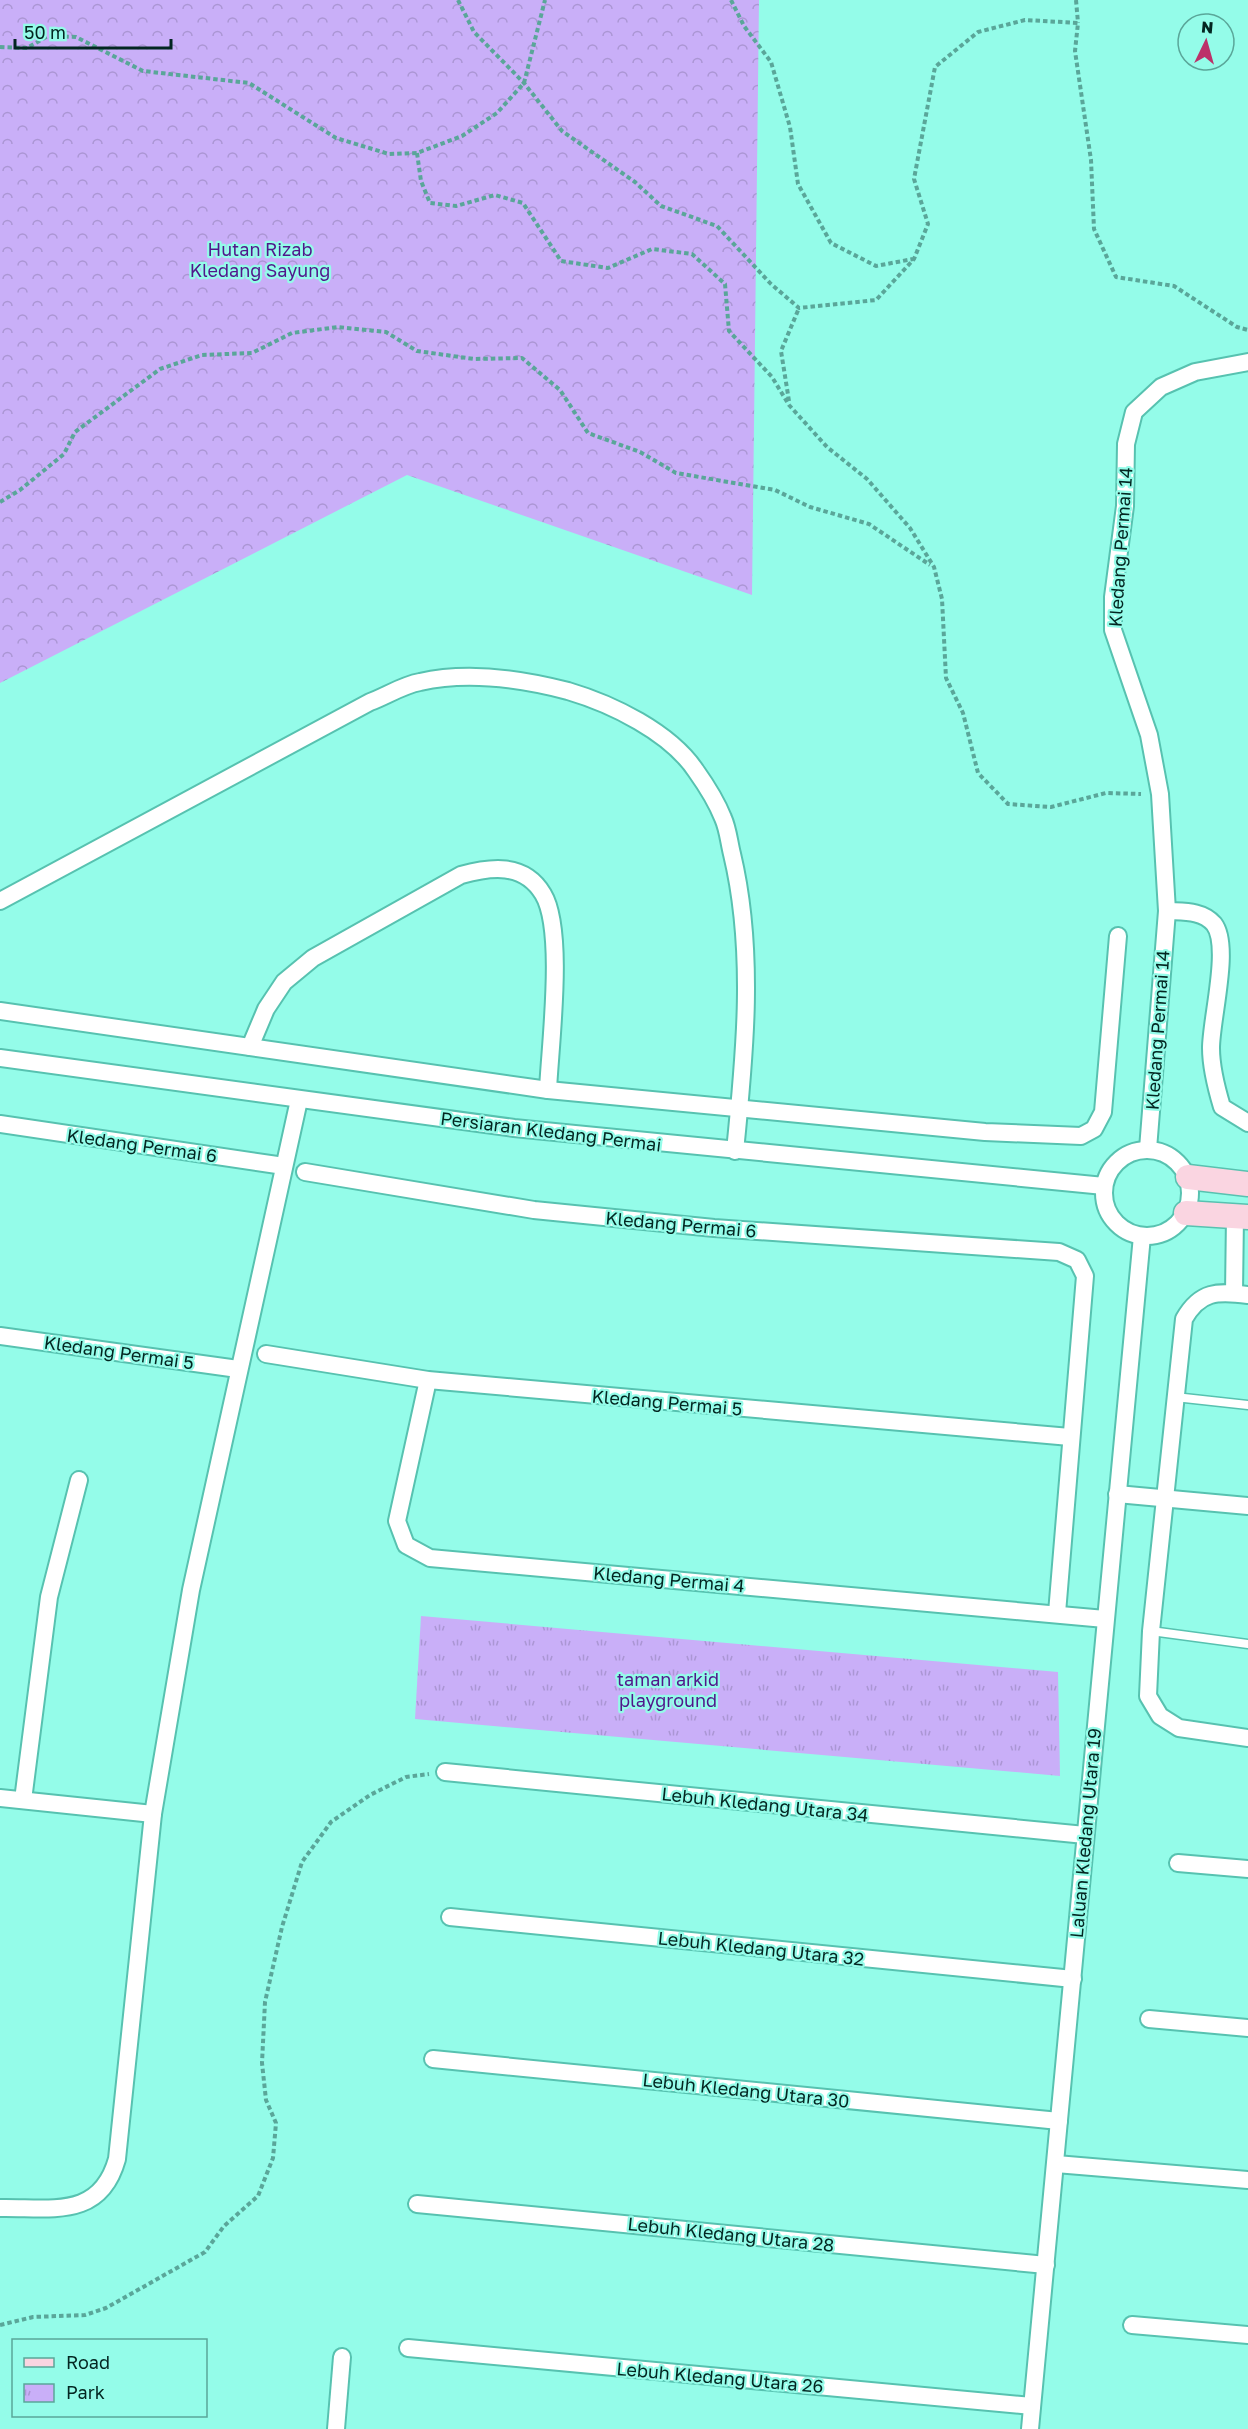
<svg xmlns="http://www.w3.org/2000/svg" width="1248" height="2429" font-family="'Golos Text',sans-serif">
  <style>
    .forest { fill: url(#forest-crowns) }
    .park { fill: url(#park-tufts) }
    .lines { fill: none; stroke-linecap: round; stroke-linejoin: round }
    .lane-casing { stroke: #57c2b0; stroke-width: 11 }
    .street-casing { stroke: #57c2b0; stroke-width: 20 }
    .secondary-casing { stroke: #57c2b0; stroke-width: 27 }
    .path { stroke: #5aa699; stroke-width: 4; stroke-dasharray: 4.5 3; stroke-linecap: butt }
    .lane { stroke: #fff; stroke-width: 8 }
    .street { stroke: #fff; stroke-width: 16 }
    .secondary { stroke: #fad5e1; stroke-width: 24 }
    .labels { text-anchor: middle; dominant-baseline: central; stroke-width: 4.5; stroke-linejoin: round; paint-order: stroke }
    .park-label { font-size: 18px; fill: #51168a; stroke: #94fce9 }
    .street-label { font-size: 18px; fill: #032621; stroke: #94fce9 }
  </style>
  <defs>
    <pattern id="forest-crowns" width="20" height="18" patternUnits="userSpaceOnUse" patternTransform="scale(1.5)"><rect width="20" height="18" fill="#c9aff8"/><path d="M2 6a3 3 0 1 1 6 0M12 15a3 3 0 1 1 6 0" fill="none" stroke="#ab96d4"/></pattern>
    <pattern id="park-tufts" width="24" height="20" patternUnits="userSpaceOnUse" patternTransform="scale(1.5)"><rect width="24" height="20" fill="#c9aff8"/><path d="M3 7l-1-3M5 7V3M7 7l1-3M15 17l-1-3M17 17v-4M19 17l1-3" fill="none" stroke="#ab96d4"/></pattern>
  </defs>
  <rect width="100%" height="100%" fill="#94fce9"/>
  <polygon class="forest" points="0,0 759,0 752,595 407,475 0,683"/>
  <polygon class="park" points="421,1616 1058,1672 1060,1776 415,1719"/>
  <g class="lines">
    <g class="lane-casing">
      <g id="lane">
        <polyline points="1175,1397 1248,1405"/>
        <polyline points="1151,1631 1248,1644"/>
      </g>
    </g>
    <g class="street-casing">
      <g id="street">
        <path d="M0,901L370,702C386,696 403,685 420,682C468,671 522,679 568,691C612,704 670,732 696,771C706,785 717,803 723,818C728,829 729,842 732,854C755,950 745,1053 735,1151"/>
        <path d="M1167,911C1183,912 1202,910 1214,924C1231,946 1211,1019 1211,1048C1211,1068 1216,1087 1222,1107L1248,1123"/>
        <polyline points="0,1011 548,1090 985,1132 1081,1136 1094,1129 1103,1112 1118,936"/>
        <path d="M250,1047L266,1009L284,982L313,958L461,875C490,867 524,862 543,894C565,930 550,1045 548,1090"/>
        <polyline points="0,1058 514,1128 1104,1186"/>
        <polyline points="0,1124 284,1166"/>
        <polyline points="1148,1149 1167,911 1160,794 1149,735 1113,630 1113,597 1125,506 1126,444 1134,412 1161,387 1195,372 1248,362"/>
        <circle cx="1147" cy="1193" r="43"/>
        <polyline points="305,1172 534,1210 714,1228 1059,1252 1077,1260 1085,1276 1057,1613"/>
        <polyline points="1234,1293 1235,1216"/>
        <path d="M1248,1295C1217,1291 1200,1291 1184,1319L1151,1631L1148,1696L1160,1716L1179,1728L1248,1738"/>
        <polyline points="0,1336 238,1369"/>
        <polyline points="266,1354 428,1380 1070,1437"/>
        <polyline points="428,1380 397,1521 406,1545 430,1558 1105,1619"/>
        <polyline points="1117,1494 1248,1506"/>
        <polyline points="445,1772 1085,1835"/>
        <polyline points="0,1798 153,1814"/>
        <polyline points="23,1800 49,1597 79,1480"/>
        <polyline points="1178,1863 1248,1869"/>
        <polyline points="450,1917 1073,1979"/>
        <polyline points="1149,2019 1248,2028"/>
        <polyline points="433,2059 1059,2121"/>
        <polyline points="1056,2164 1248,2180"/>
        <polyline points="417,2204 1046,2265"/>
        <path d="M0,2208C51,2207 100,2220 117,2159L153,1814L191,1590L299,1100"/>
        <polyline points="1132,2325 1248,2335"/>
        <polyline points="408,2348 1032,2406"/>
        <polyline points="336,2429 342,2357"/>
        <polyline points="1030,2429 1142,1236"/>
      </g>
    </g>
    <g class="secondary-casing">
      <g id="secondary">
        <polyline points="1188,1177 1248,1184"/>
        <polyline points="1186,1213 1248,1217"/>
      </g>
    </g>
    <g class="path">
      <polyline points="458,0 474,32 524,83 562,131 635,182 661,206 717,226 771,284 799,308 876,300 914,259 928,224 914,179 935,67 978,32 1025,20 1078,23 1075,51 1091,160 1094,229 1116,277 1174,286 1237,327 1248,330"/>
      <polyline points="731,0 744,26 771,62 790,127 798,184 831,243 876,266 913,259"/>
      <polyline points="1076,0 1078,23"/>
      <polyline points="0,47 27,48 48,36 76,37 143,71 249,83 336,138 389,154 417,153 462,136 497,113 524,83 545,0"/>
      <polyline points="417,153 421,181 430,203 456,206 495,195 523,203 561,261 608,268 652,249 692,254 725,284 729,331 772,377 789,405 827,447 867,479 910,528 934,567 942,599 946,678 963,713 978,773 1008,804 1051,807 1106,793 1141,794"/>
      <polyline points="789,401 781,351 799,308"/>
      <polyline points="0,502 20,490 64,454 75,432 160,369 202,355 252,353 292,333 338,327 386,332 417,351 474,359 522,358 560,390 588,433 640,452 676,473 775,490 810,507 869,524 930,565"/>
      <polyline points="0,2325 33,2317 85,2315 106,2308 205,2252 224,2226 258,2196 273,2158 276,2123 266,2100 262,2063 265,2002 282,1927 302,1862 331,1822 370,1795 406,1777 429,1774"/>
    </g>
    <use href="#lane" class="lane"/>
    <use href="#street" class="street"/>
    <use href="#secondary" class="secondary"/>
  </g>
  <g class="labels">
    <g class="park-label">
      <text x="260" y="249">Hutan Rizab<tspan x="260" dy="21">Kledang Sayung</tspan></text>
      <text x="668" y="1679">taman arkid<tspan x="668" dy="21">playground</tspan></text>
    </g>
    <g class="street-label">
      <text transform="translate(1120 547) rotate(-86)">Kledang Permai 14</text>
      <text transform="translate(1157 1030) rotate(-86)">Kledang Permai 14</text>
      <text transform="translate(551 1131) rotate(7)">Persiaran Kledang Permai</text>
      <text transform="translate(142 1145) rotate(8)">Kledang Permai 6</text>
      <text transform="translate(681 1224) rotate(5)">Kledang Permai 6</text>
      <text transform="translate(119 1352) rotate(8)">Kledang Permai 5</text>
      <text transform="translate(667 1402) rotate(5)">Kledang Permai 5</text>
      <text transform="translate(669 1579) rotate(5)">Kledang Permai 4</text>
      <text transform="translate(765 1804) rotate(6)">Lebuh Kledang Utara 34</text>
      <text transform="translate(1085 1833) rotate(-85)">Laluan Kledang Utara 19</text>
      <text transform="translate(761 1948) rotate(6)">Lebuh Kledang Utara 32</text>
      <text transform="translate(746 2090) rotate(6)">Lebuh Kledang Utara 30</text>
      <text transform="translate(731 2234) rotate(6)">Lebuh Kledang Utara 28</text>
      <text transform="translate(720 2377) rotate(5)">Lebuh Kledang Utara 26</text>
    </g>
  </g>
  <rect x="12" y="2339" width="195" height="78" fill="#94fce9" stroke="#5aa699" stroke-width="1.5"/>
  <rect x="24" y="2358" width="30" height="9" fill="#fad5e1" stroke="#5aa699" stroke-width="1.5"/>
  <text x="66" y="2369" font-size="18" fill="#032621">Road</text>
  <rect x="24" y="2384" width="30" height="18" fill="url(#park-tufts)" stroke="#5aa699" stroke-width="1.5"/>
  <text x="66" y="2399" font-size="18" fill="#032621">Park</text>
  <g transform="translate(1206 42) rotate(5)"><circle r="28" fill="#94fce9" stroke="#5aa699" stroke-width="1.5"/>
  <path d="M0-4.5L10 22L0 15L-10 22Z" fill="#bc3169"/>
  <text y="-9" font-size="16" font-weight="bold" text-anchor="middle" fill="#032621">N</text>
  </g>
  <path d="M15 39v9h156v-9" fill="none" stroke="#032621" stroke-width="3"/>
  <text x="24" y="39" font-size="18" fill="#032621" stroke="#94fce9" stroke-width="4.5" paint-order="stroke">50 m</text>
</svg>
